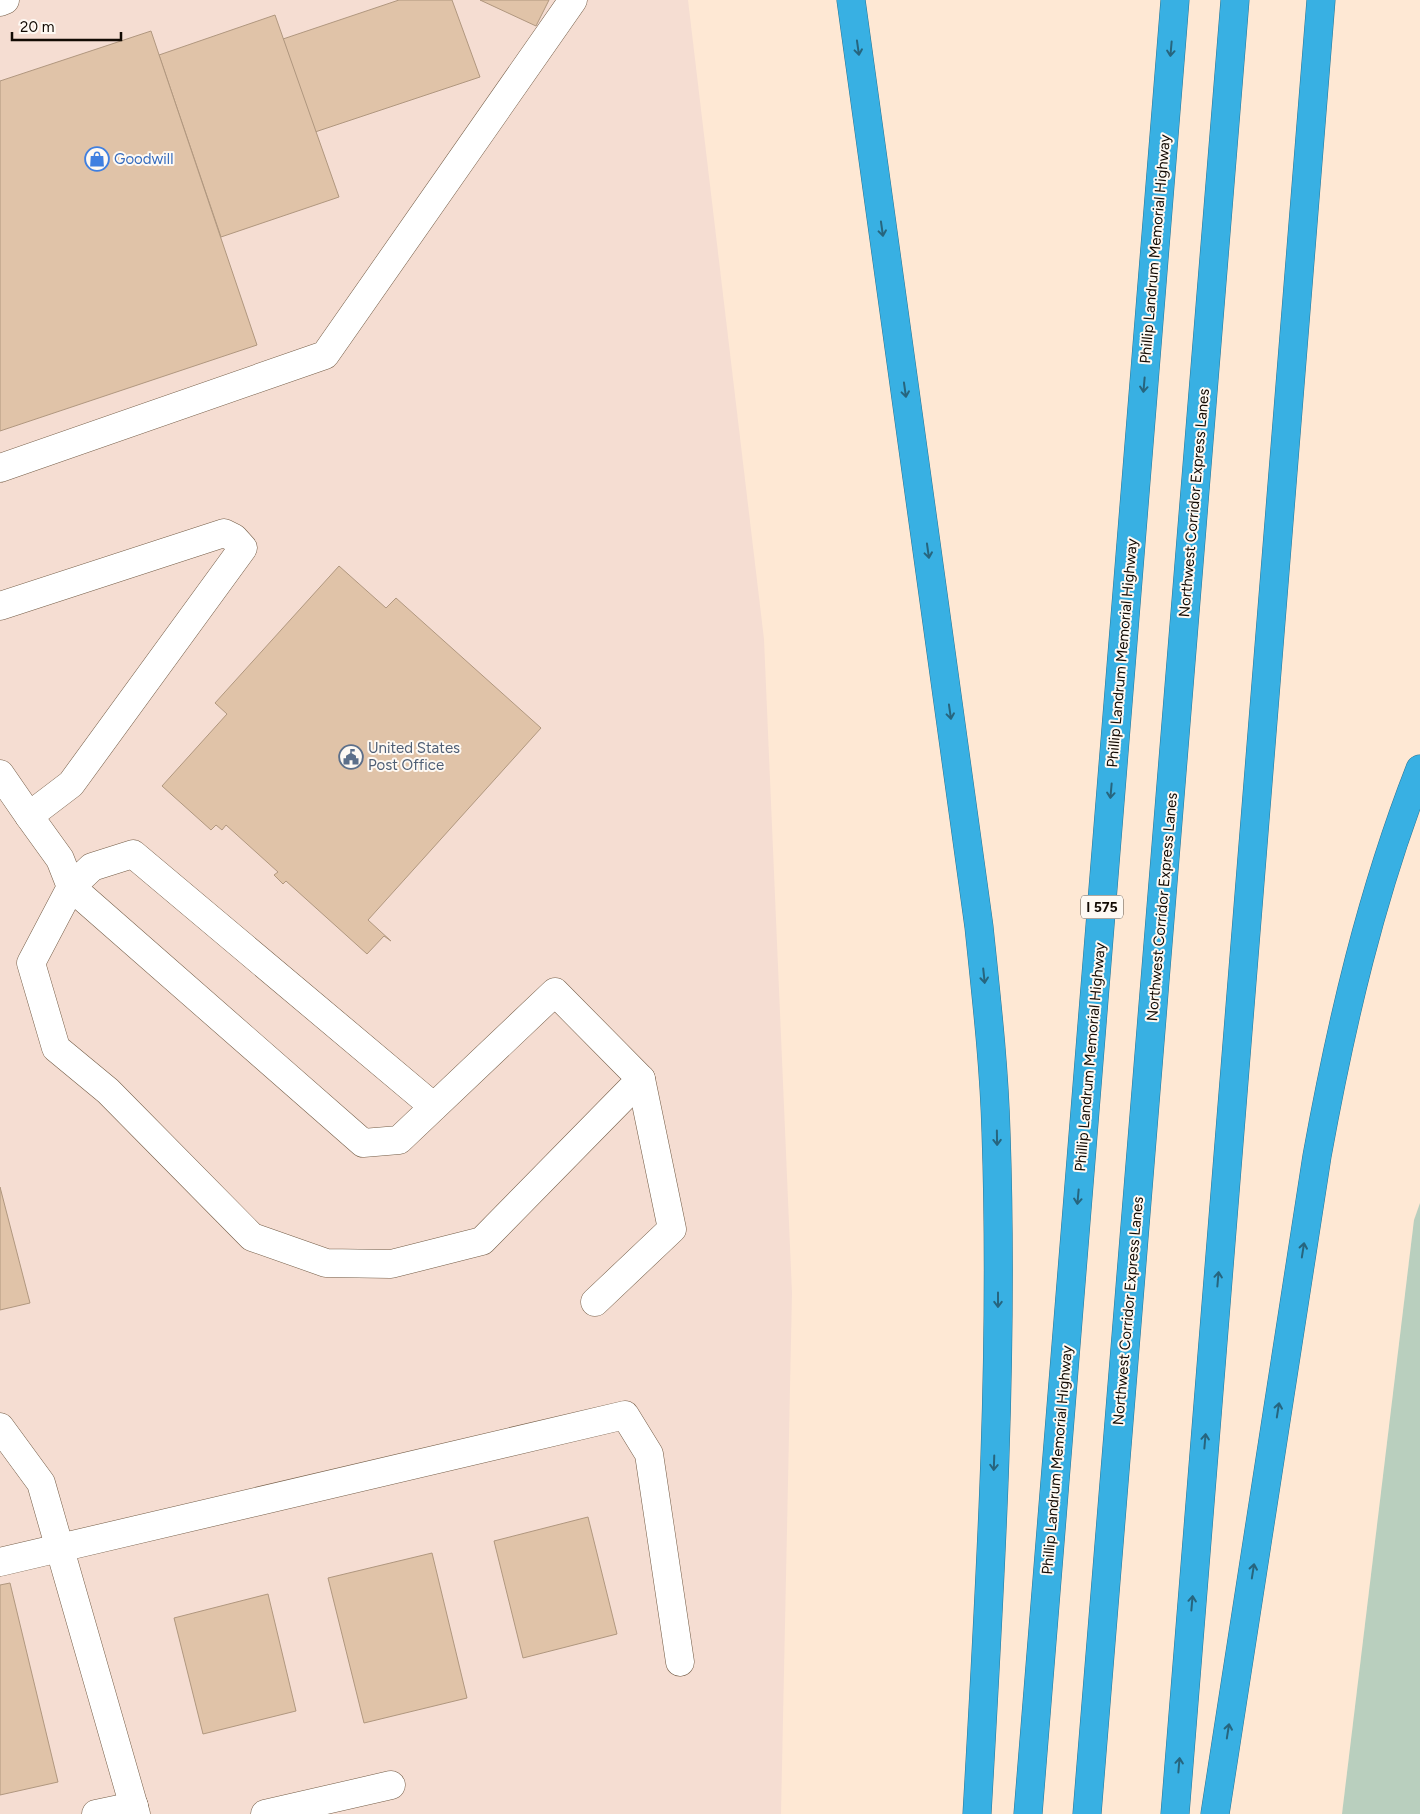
<svg xmlns="http://www.w3.org/2000/svg" width="1420" height="1814" font-family="Figtree,sans-serif">
  <style>
    .commercial { fill: #f5ddd2 }
    .green { fill: #b9cfbe }
    .building { fill: #e0c3a8; stroke: #b0977f }
    .lines { fill: none; stroke-linecap: round; stroke-linejoin: round }
    .minor-casing { stroke: #745d47; stroke-width: 29 }
    .highway-casing { stroke: #2b7695; stroke-width: 29 }
    .minor { stroke: #fff; stroke-width: 28 }
    .highway { stroke: #38b0e3; stroke-width: 28 }
    .oneway { stroke: #27657e }
    .labels { text-anchor: middle; dominant-baseline: central; stroke-width: 4; stroke-linejoin: round; paint-order: stroke }
    .shield { fill: #fef9f3; stroke: #59524b; stroke-width: 1 }
    .shield-label { font-size: 14px; font-weight: bold; fill: #120a03 }
    .shop-label { font-size: 15px; fill: #366cbe; stroke: #fef9f3; text-anchor: start }
    .street-label { font-size: 15px; fill: #120a03; stroke: #fef9f3 }
    .service-label { font-size: 15px; fill: #4e5e75; stroke: #fef9f3; text-anchor: start }
  </style>
  <rect width="100%" height="100%" fill="#fee8d4"/>
  <polygon class="commercial" points="0,0 688,0 764,639 792,1293 781,1814 0,1814"/>
  <polygon class="green" points="1420,1203 1420,1814 1342,1814 1414,1220"/>
  <g class="building">
    <polygon points="399,0 452,0 480,77 315,132 283,39"/>
    <polygon points="480,0 549,0 536,26"/>
    <polygon points="275,15 339,197 221,237 159,55"/>
    <polygon points="151,31 257,345 0,431 0,81"/>
    <polygon points="339,566 386,608 396,598 541,728 368,920 391,941 384,936 367,954 286,881 283,884 274,875 278,872 226,825 222,830 216,825 211,830 162,786 227,714 215,703"/>
    <polygon points="0,1187 30,1303 0,1310"/>
    <polygon points="588,1517 617,1634 523,1658 494,1541"/>
    <polygon points="432,1553 467,1698 364,1723 328,1578"/>
    <polygon points="10,1583 58,1782 0,1795 0,1585"/>
    <polygon points="268,1594 296,1711 203,1734 174,1618"/>
  </g>
  <g class="lines">
    <g class="minor-casing">
      <g id="minor">
        <polyline points="0,2 5,0"/>
        <polyline points="0,468 325,355 573,0"/>
        <polyline points="0,606 224,533 234,538 243,548 71,784 29,816 0,774"/>
        <polyline points="29,816 60,859 71,887 363,1143 399,1140 555,992 641,1079 482,1241 391,1264 326,1263 252,1237 108,1091 56,1048 31,963 71,887 92,867 133,854 434,1107"/>
        <polyline points="595,1302 672,1229 641,1079"/>
        <polyline points="0,1427 41,1483 136,1814"/>
        <polyline points="0,1562 625,1415 649,1454 680,1662"/>
        <polyline points="96,1814 134,1806"/>
        <polyline points="265,1814 391,1785"/>
      </g>
    </g>
    <g class="highway-casing">
      <g id="highway">
        <path d="M851,0L979,927C986,995 994,1063 996,1132C1004,1359 990,1587 977,1814"/>
        <polyline points="1028,1814 1175,0"/>
        <polyline points="1087,1814 1235,0"/>
        <polyline points="1175,1814 1321,0"/>
        <path d="M1215,1814L1317,1156C1341,1024 1371,894 1420,769"/>
      </g>
    </g>
    <use href="#minor" class="minor"/>
    <use href="#highway" class="highway"/>
  </g>
  <defs><path id="oneway-shaft" d="M-6 0H5M1.5-3L5.5 0L1.5 3" fill="none" stroke-width="1.6" stroke-linecap="round" stroke-linejoin="round" transform="scale(1.25)"/></defs>
  <g class="oneway">
    <use href="#oneway-shaft" transform="translate(858 48) rotate(82)"/>
    <use href="#oneway-shaft" transform="translate(1171 49) rotate(95)"/>
    <use href="#oneway-shaft" transform="translate(882 229) rotate(82)"/>
    <use href="#oneway-shaft" transform="translate(1144 385) rotate(95)"/>
    <use href="#oneway-shaft" transform="translate(905 390) rotate(82)"/>
    <use href="#oneway-shaft" transform="translate(928 551) rotate(82)"/>
    <use href="#oneway-shaft" transform="translate(950 712) rotate(82)"/>
    <use href="#oneway-shaft" transform="translate(1111 791) rotate(95)"/>
    <use href="#oneway-shaft" transform="translate(984 976) rotate(84)"/>
    <use href="#oneway-shaft" transform="translate(997 1138) rotate(89)"/>
    <use href="#oneway-shaft" transform="translate(1078 1197) rotate(95)"/>
    <use href="#oneway-shaft" transform="translate(1303 1250) rotate(-81)"/>
    <use href="#oneway-shaft" transform="translate(1218 1279) rotate(-85)"/>
    <use href="#oneway-shaft" transform="translate(998 1300) rotate(90)"/>
    <use href="#oneway-shaft" transform="translate(1278 1410) rotate(-81)"/>
    <use href="#oneway-shaft" transform="translate(1205 1441) rotate(-85)"/>
    <use href="#oneway-shaft" transform="translate(994 1463) rotate(92)"/>
    <use href="#oneway-shaft" transform="translate(1253 1571) rotate(-81)"/>
    <use href="#oneway-shaft" transform="translate(1192 1603) rotate(-85)"/>
    <use href="#oneway-shaft" transform="translate(1228 1731) rotate(-81)"/>
    <use href="#oneway-shaft" transform="translate(1179 1765) rotate(-85)"/>
  </g>
  <defs>
    <g id="shop-ring" transform="scale(1.25)"><circle r="9.5" fill="#fef9f3" stroke="#3f7fe0" stroke-width="1.5"/><path d="M-5-2.5h2.3a2.7 3.5 0 0 1 5.4 0H5L5.5 6h-11ZM-1.5-2.5h3a1.5 2.3 0 0 0-3 0Z" fill="#3f7fe0"/></g>
    <g id="civic-ring" transform="scale(1.25)"><circle r="9.5" fill="#fef9f3" stroke="#5c6f8a" stroke-width="1.5"/><path d="M-.6-6.5H3V-4.5H.6V-3L4-1V1h2V6H-6V1h2V-1L-.6-3ZM-1.2 2.5V6h2.4V2.5Z" fill="#5c6f8a"/></g>
  </defs>
  <g fill-rule="evenodd">
    <use href="#shop-ring" x="97" y="159"/>
    <use href="#civic-ring" x="351" y="757"/>
  </g>
  <g class="labels">
    <rect class="shield" x="1081" y="895.5" width="42" height="23" rx="4"/>
    <g class="shield-label">
      <text x="1102" y="907">I 575</text>
    </g>
    <g class="shop-label">
      <text x="114" y="159">Goodwill</text>
    </g>
    <g class="street-label">
      <text transform="translate(1155 249) rotate(-85)">Phillip Landrum Memorial Highway</text>
      <text transform="translate(1194 503) rotate(-85)">Northwest Corridor Express Lanes</text>
      <text transform="translate(1122 653) rotate(-85)">Phillip Landrum Memorial Highway</text>
      <text transform="translate(1162 907) rotate(-85)">Northwest Corridor Express Lanes</text>
      <text transform="translate(1090 1057) rotate(-85)">Phillip Landrum Memorial Highway</text>
      <text transform="translate(1128 1311) rotate(-85)">Northwest Corridor Express Lanes</text>
      <text transform="translate(1057 1460) rotate(-85)">Phillip Landrum Memorial Highway</text>
    </g>
    <g class="service-label">
      <text x="368" y="748">United States<tspan x="368" dy="17">Post Office</tspan></text>
    </g>
  </g>
  <path d="M12 32v8h109v-8" fill="none" stroke="#120a03" stroke-width="2.5"/>
  <text x="20" y="32" font-size="15" fill="#120a03" stroke="#fef9f3" stroke-width="4" paint-order="stroke">20 m</text>
</svg>
